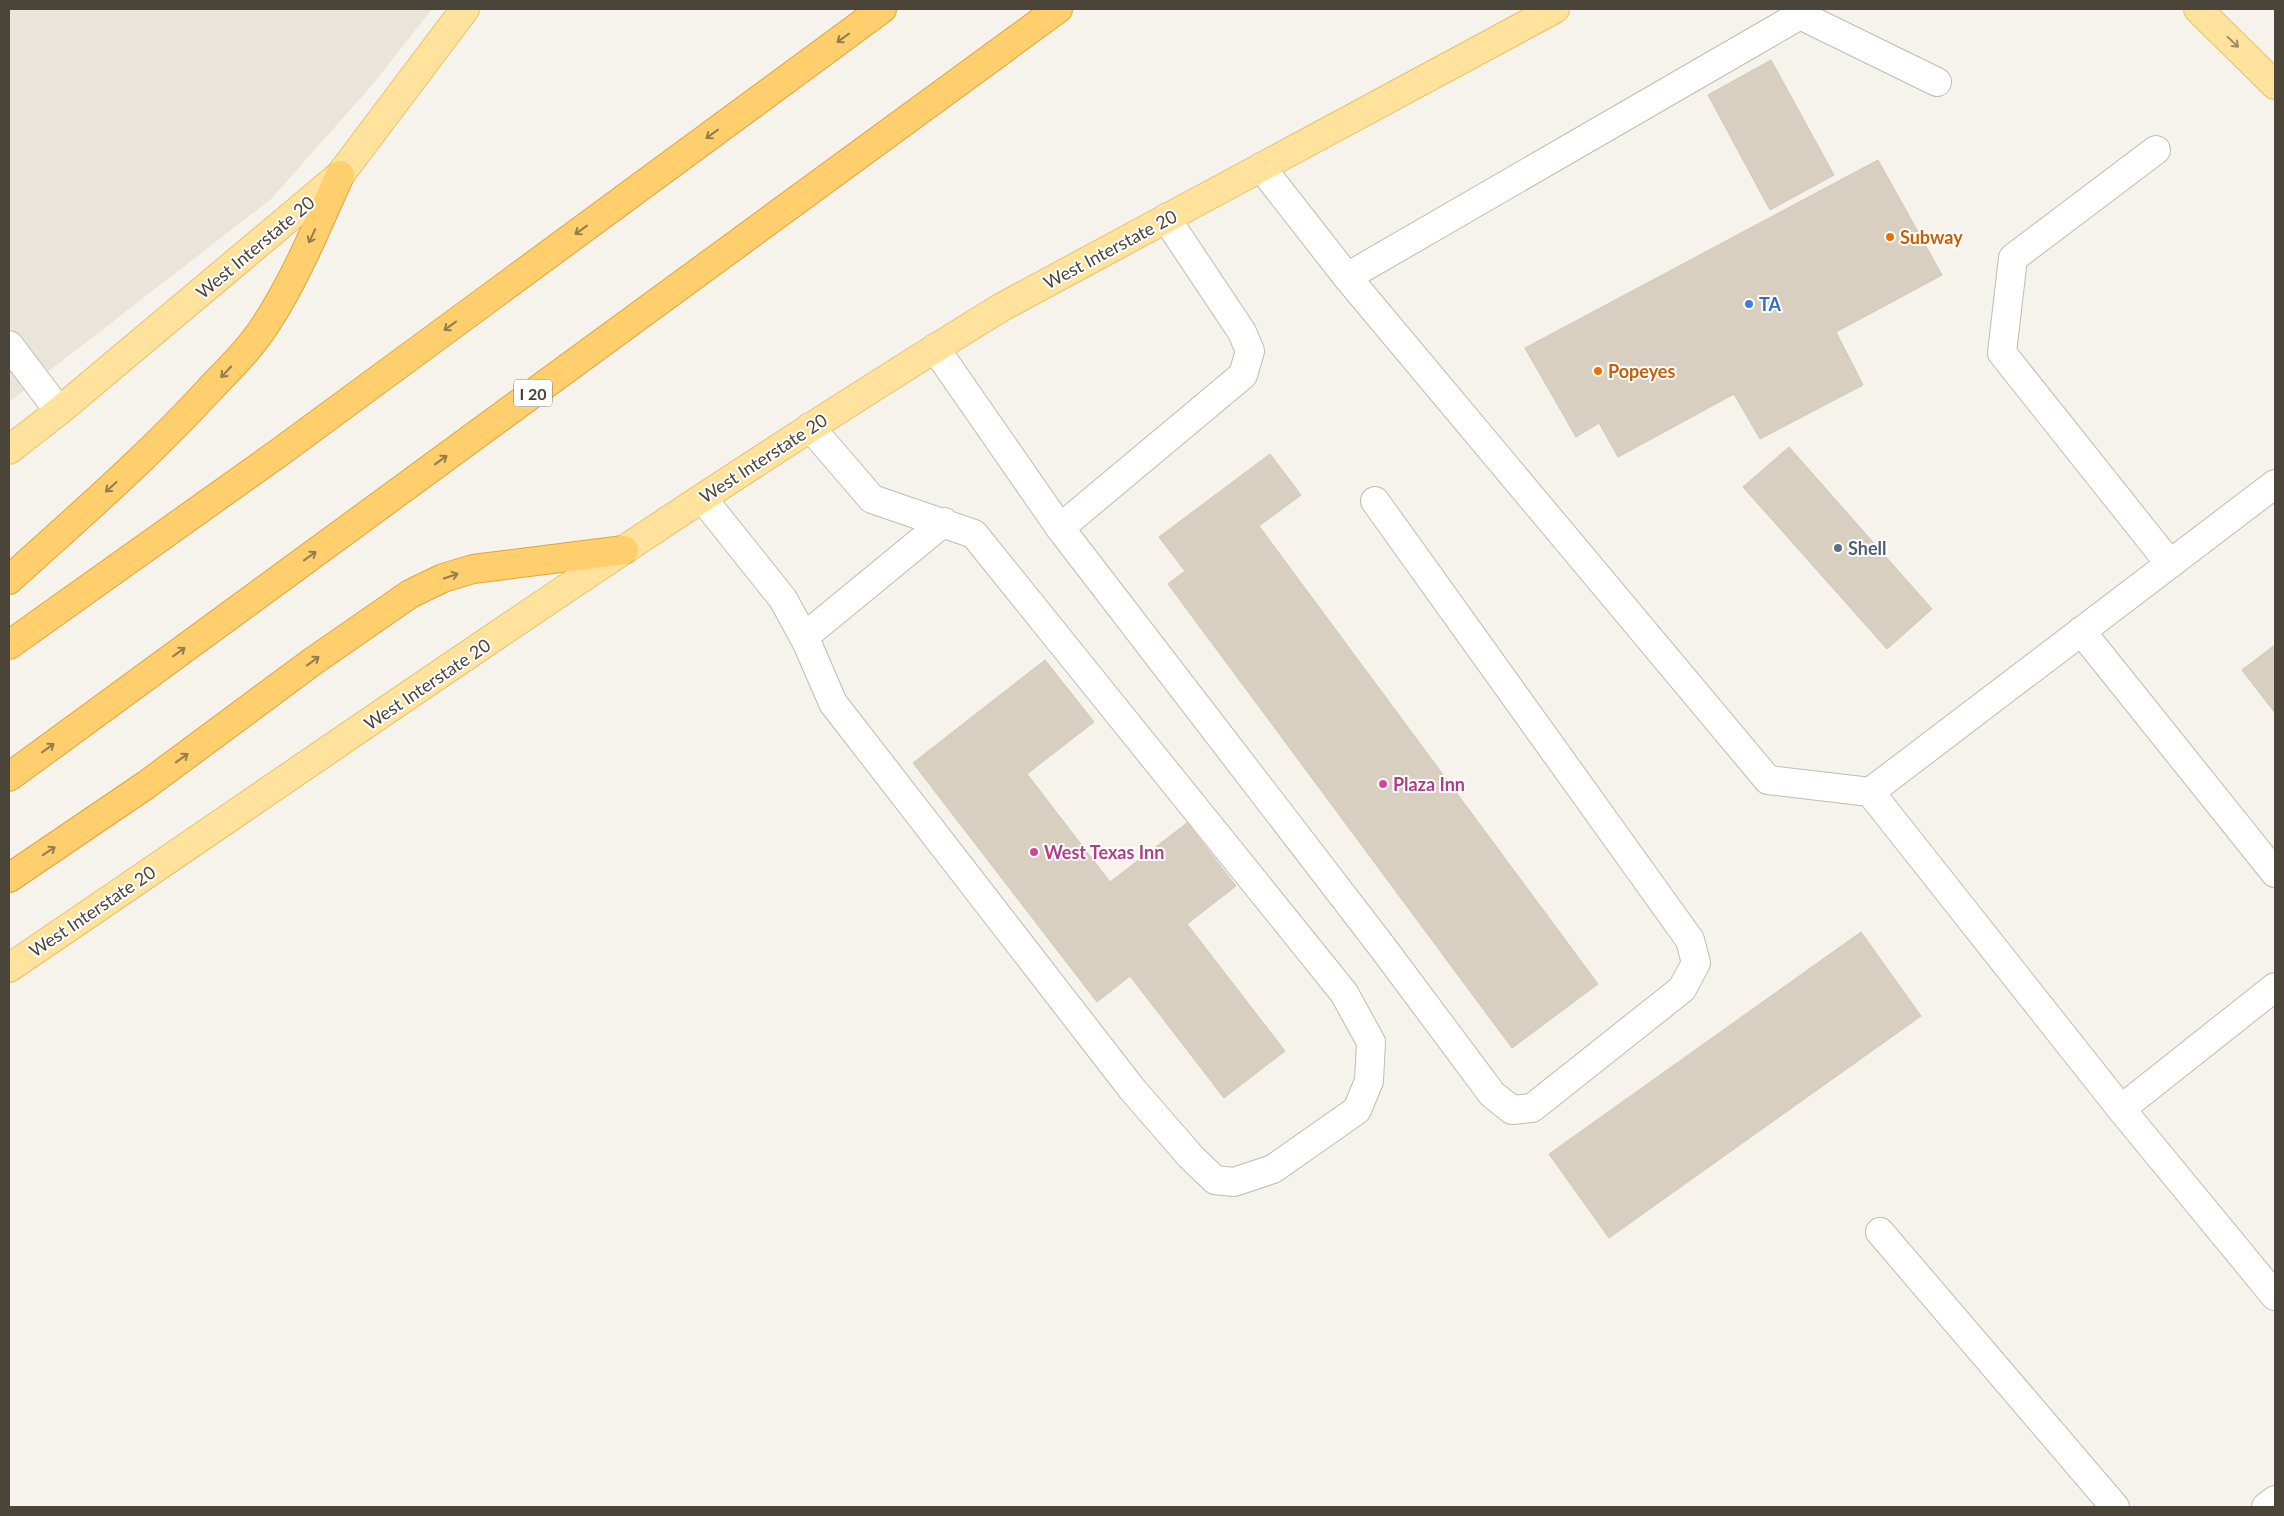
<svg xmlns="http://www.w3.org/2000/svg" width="2284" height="1516" font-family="Lato,sans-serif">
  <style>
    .residential { fill: #eae5da }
    .building { fill: #d8cfc1; stroke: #d3c7b4 }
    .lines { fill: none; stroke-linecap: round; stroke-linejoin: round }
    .minor-casing { stroke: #c2bbae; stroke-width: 30 }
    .major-casing { stroke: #e6c16a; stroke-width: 30 }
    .highway-casing { stroke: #e0a43c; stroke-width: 30 }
    .minor { stroke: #fff; stroke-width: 28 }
    .major { stroke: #ffe39c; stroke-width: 28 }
    .highway { stroke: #ffcf6e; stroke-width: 28 }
    .oneway { stroke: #937c4e }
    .oneway2 { stroke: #9c8c66 }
    .food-dot { fill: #e8710a; stroke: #fff; stroke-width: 2 }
    .shop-dot { fill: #3f7fe0; stroke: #fff; stroke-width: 2 }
    .service-dot { fill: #5c6f8a; stroke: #fff; stroke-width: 2 }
    .hotel-dot { fill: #d1479c; stroke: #fff; stroke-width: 2 }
    .labels { text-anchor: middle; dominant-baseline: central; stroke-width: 4; stroke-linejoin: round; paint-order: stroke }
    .shield { fill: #fff; stroke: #817c74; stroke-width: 1 }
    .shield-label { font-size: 16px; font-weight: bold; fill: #4b4439 }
    .food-label { font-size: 18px; font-weight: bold; fill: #c56008; stroke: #fff; text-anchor: start }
    .street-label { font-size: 18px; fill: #4b4439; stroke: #fff }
    .shop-label { font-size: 18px; font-weight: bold; fill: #366cbe; stroke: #fff; text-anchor: start }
    .service-label { font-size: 18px; font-weight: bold; fill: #4e5e75; stroke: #fff; text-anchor: start }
    .hotel-label { font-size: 18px; font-weight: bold; fill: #b23c85; stroke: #fff; text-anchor: start }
  </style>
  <rect width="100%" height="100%" fill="#f6f3ec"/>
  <polygon class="residential" points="9,9 432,9 373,84 271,199 9,402"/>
  <g class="building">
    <polygon points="1771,60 1834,175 1770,210 1708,95"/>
    <polygon points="1878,160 1942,275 1836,332 1863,385 1760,439 1734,394 1618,457 1599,423 1576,437 1525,348"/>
    <polygon points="1789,447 1932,609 1887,649 1743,487"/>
    <polygon points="1270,454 1301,495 1259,526 1598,984 1512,1048 1168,584 1185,571 1159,537"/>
    <polygon points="2275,645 2275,713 2242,670"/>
    <polygon points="1045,660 1094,722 1027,774 1110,882 1187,823 1236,886 1187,924 1285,1051 1224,1098 1130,976 1097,1002 913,763"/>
    <polygon points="1861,932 1921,1016 1609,1238 1549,1154"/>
  </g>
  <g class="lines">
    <g class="minor-casing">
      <g id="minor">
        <polyline points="1800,15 1937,82"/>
        <polyline points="2156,150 2013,258 2002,353 2170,564"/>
        <polyline points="1261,167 1347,277 1768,780 1870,792 2121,1109 2275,1296"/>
        <polyline points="1347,277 1800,15 1798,9"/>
        <polyline points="9,345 59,411"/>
        <polyline points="935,348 1060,528 1383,948 1492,1094 1512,1110 1532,1108 1682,989 1696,963 1690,940 1375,501"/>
        <polyline points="703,499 783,599 807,643 833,703 1132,1089 1191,1157 1215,1180 1234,1182 1273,1169 1357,1110 1369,1081 1371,1042 1344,993 974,534 872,499 810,427"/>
        <polyline points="1060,528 1243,375 1250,351 1242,332 1166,218"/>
        <polyline points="2081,631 2275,873"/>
        <polyline points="804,637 944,522"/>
        <polyline points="1870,792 2275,484"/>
        <polyline points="2121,1109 2275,987"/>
        <polyline points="1880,1232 2115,1507"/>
        <polyline points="2266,1507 2275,1500"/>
      </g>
    </g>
    <g class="major-casing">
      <g id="major">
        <polyline points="2198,9 2275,85"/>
        <polyline points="9,450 59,411 340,175 465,9"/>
        <path d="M9,968C338,745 663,515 1002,307L1555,9"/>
      </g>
    </g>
    <g class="highway-casing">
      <g id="highway">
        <path d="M9,580C77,518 147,458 209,390C229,369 250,349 266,324C296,278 317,226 340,175"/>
        <polyline points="9,645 280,452 882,9"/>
        <polyline points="9,777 1058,9"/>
        <polyline points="9,878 146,785 312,662 410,594 443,578 473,569 624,550"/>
      </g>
    </g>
    <use href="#minor" class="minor"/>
    <use href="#major" class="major"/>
    <use href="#highway" class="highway"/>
  </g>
  <defs><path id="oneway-shaft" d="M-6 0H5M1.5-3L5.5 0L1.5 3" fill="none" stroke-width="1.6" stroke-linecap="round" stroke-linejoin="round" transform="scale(1.25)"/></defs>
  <g class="oneway">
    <use href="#oneway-shaft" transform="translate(843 38) rotate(144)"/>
    <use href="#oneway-shaft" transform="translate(712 134) rotate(144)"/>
    <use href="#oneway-shaft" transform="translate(581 230) rotate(144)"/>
    <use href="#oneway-shaft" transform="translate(312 236) rotate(115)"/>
    <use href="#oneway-shaft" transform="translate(450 326) rotate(144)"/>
    <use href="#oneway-shaft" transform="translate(226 372) rotate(133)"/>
    <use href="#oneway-shaft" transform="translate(441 460) rotate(-36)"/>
    <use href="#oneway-shaft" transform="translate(111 487) rotate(138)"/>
    <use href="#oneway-shaft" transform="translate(310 556) rotate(-36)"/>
    <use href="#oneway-shaft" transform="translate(451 576) rotate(-19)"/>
    <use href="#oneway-shaft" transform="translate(179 652) rotate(-36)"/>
    <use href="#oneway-shaft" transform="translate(313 661) rotate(-36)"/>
    <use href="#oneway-shaft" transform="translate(48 748) rotate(-36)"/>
    <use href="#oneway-shaft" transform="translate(182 758) rotate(-36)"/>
    <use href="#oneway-shaft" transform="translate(49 851) rotate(-34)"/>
  </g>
  <use class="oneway2" href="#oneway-shaft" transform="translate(2233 42) rotate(43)"/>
  <g class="food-dot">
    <circle cx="1890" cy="237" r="5"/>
    <circle cx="1598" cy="371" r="5"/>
  </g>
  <circle class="shop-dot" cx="1749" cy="304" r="5"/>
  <circle class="service-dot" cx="1838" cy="548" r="5"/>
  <g class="hotel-dot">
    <circle cx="1383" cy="784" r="5"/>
    <circle cx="1034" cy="852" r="5"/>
  </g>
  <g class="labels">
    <rect class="shield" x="514" y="379.5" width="38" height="27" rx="4"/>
    <g class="shield-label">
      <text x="533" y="393">I 20</text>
    </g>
    <g class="food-label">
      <text x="1900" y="237">Subway</text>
      <text x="1608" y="371">Popeyes</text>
    </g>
    <g class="street-label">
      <text transform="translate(255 247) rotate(-40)">West Interstate 20</text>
      <text transform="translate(1110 249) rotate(-28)">West Interstate 20</text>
      <text transform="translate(763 458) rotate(-33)">West Interstate 20</text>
      <text transform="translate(427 684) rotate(-34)">West Interstate 20</text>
      <text transform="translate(92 911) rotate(-34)">West Interstate 20</text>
    </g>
    <g class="shop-label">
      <text x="1759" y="304">TA</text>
    </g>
    <g class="service-label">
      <text x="1848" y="548">Shell</text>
    </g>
    <g class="hotel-label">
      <text x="1393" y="784">Plaza Inn</text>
      <text x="1044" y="852">West Texas Inn</text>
    </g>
  </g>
  <rect width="2284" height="1516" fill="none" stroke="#4b4439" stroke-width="20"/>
</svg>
